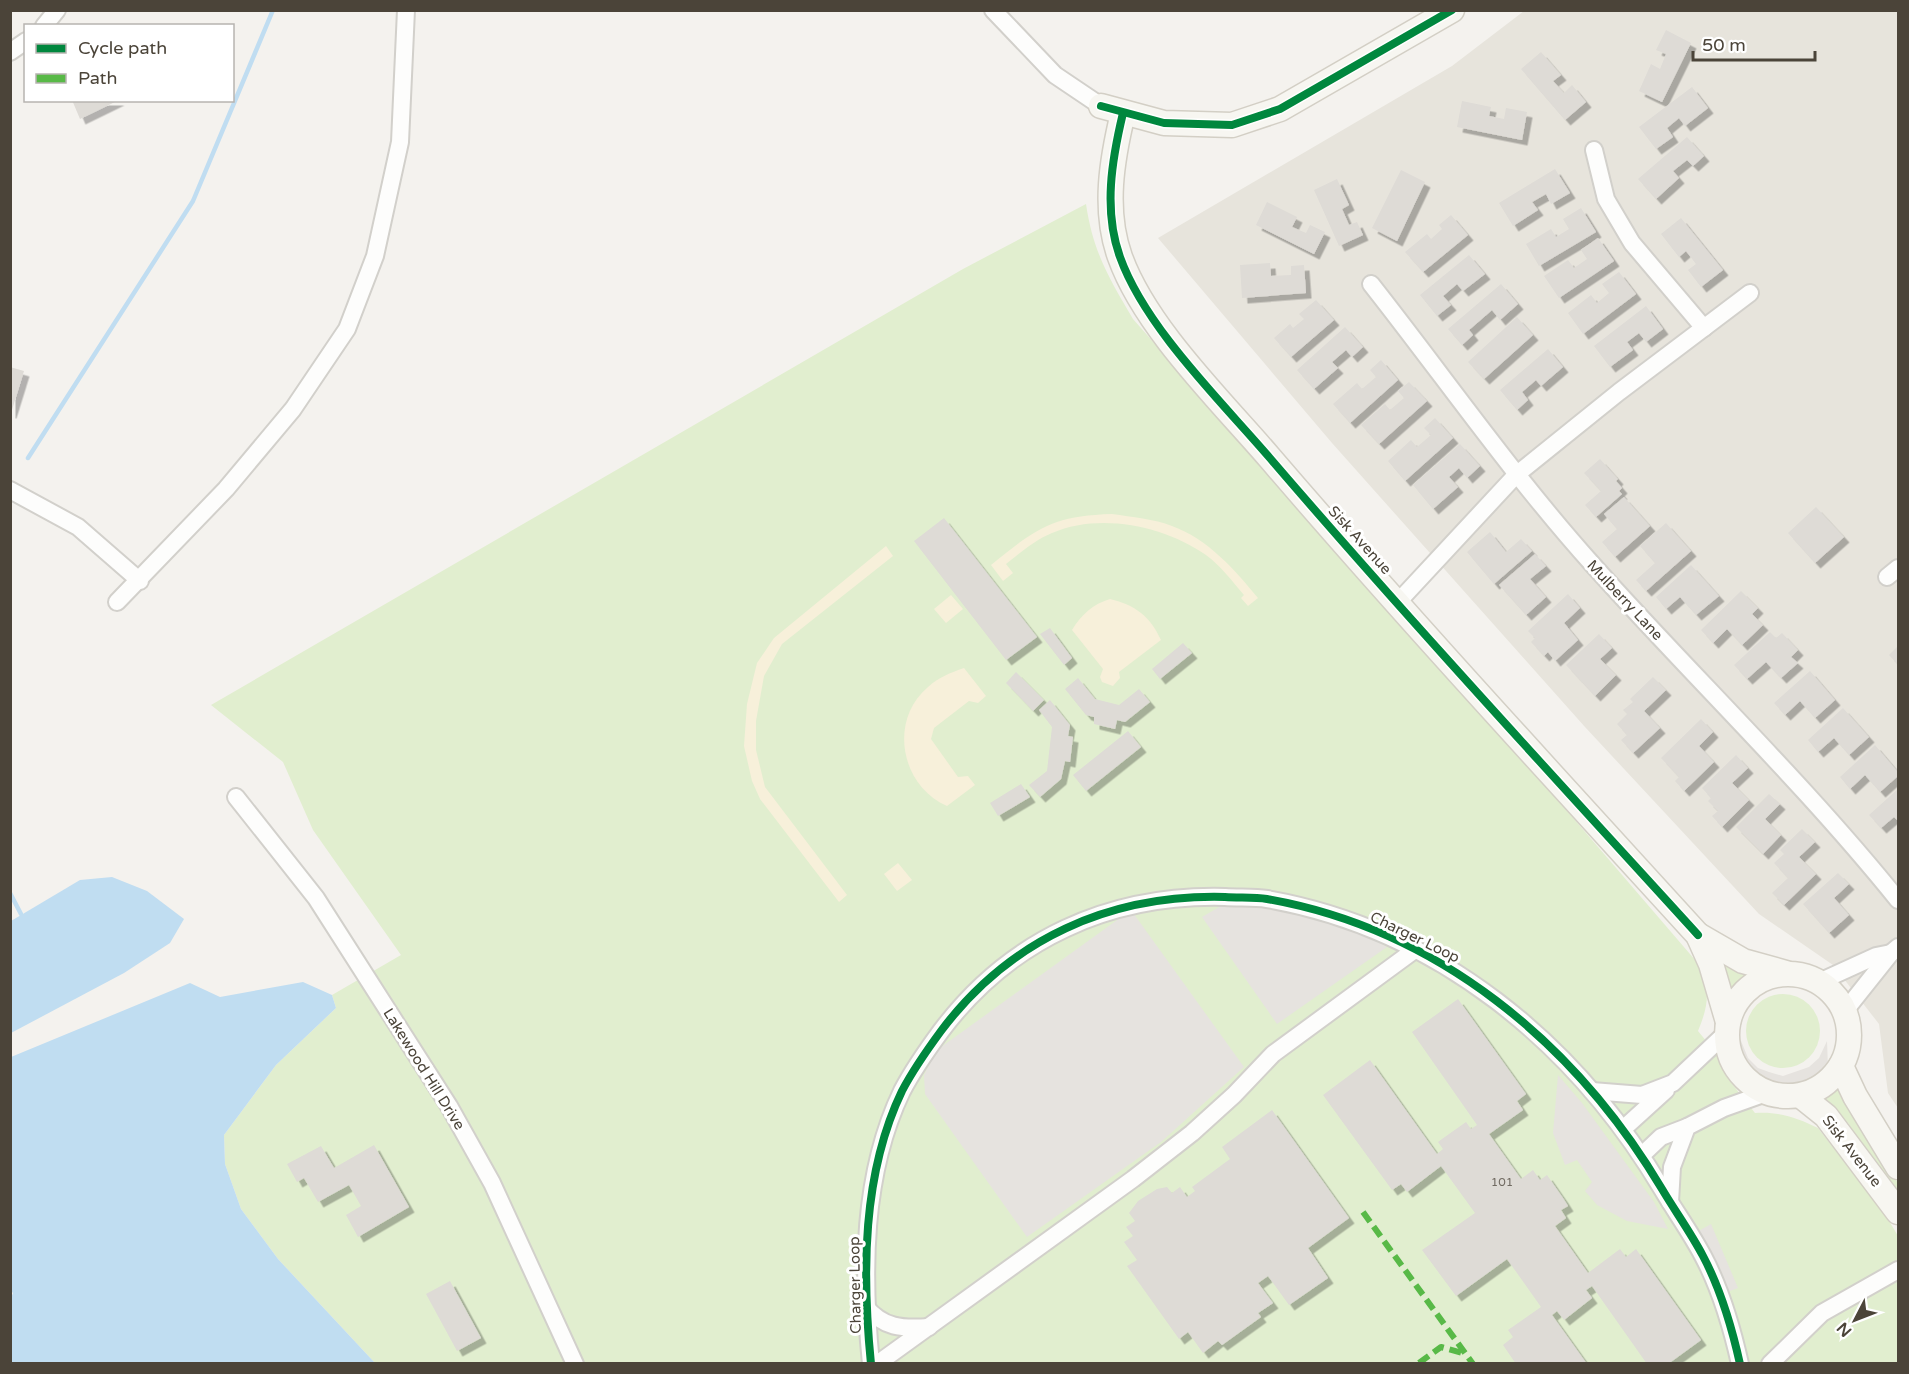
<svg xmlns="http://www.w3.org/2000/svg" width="1909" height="1374" font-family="'Varela Round',sans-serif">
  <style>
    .residential { fill: #e7e4dc }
    .green { fill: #e1eecf }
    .sand { fill: #f7f0da }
    .parking { fill: #e6e3df }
    .water { fill: #c0ddf1 }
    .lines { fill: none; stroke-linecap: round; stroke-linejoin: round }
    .stream { stroke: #c0ddf1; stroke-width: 4.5 }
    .building { fill: #dedbd6; filter: url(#shadow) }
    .street-casing { stroke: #d2d0cb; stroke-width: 20 }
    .secondary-casing { stroke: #d3cfc5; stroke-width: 27 }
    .street { stroke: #fdfdfc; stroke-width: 16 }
    .secondary { stroke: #f7f6f1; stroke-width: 24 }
    .quiet { stroke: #58b947; stroke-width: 6; stroke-dasharray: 12 6; stroke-linecap: butt }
    .cycleway-casing { stroke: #fff; stroke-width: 11 }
    .cycleway { stroke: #00873e; stroke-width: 8 }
    .labels { text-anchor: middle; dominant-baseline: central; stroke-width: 6; stroke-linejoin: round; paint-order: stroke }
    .number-label { font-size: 12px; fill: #706a61 }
    .street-label { font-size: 15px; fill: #4b4439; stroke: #fff }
  </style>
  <defs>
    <filter id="shadow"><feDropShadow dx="5.5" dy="5.5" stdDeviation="0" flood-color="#0004"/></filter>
  </defs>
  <rect width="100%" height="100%" fill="#f4f2ee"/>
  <polygon class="residential" points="1524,11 1898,11 1898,1108 1888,1093 1879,1024 1833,965 1759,914 1585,727 1332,443 1158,238 1452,66"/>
  <g class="green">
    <path d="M1086,204C1093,252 1109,278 1133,319L1574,819L1702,968C1710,992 1708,1007 1698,1031L1716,1053L1726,1076L1755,1113C1778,1111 1798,1118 1818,1128L1885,1214L1898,1236V1363H375L278,1259L241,1209L225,1164L224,1135L276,1065L336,1008L332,995L401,955L313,830L283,762L211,705L963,269Z"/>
    <path d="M1718,952L1770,973C1753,980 1742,987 1733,1003Z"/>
    <circle cx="1783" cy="1031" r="37"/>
    <polygon points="1837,1079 1852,1114 1898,1183 1898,1199 1848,1123 1812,1096"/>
  </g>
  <g class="sand">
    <path d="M1112,514C1132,517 1154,519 1172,526C1208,539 1235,570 1258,598L1248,606L1241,598L1244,595C1232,581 1221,566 1206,555C1165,526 1100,512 1052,533C1035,540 1020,553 1006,564L1013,573L1003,581L991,565C1037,528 1052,516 1112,514Z"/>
    <polygon points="886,546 893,556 782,644 764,676 756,721 756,750 765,787 847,895 839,902 760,799 752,781 744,746 747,704 757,663 774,638"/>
    <polygon points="951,595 963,609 946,623 934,609"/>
    <path d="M1110,599C1135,605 1150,616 1161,640L1119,672L1120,678L1113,686L1102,682L1100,677L1103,669L1072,630C1081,615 1093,604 1110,599Z"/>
    <path d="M964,668L986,696L978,703L969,701L934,728L931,739L958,777L968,776L975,785L947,806C901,786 888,721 928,687C939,677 950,673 964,668Z"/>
    <polygon points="898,863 912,880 897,891 884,874"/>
  </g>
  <g class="parking">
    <polygon points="1243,902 1298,913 1367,935 1387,947 1277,1024 1202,917 1226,903"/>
    <polygon points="1131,910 1244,1067 1161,1142 1027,1237 925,1094 924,1075 937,1050"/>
    <polygon points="1737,1031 1748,1058 1758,1068 1769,1072 1783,1076 1809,1067 1819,1058 1827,1041 1828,1068 1813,1080 1795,1088 1763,1086 1746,1075 1739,1065 1736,1053"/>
    <polygon points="1558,1075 1582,1103 1654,1202 1668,1229 1627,1221 1597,1205 1585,1191 1592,1182 1577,1160 1565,1165 1553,1133"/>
    <polygon points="1711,1224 1738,1288 1724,1293 1695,1233"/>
  </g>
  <g class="water">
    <polygon points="112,877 147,891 184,919 170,943 124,973 11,1033 11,921 80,880"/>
    <polygon points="303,982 332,995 336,1008 276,1065 224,1135 225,1164 241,1209 278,1259 375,1363 11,1363 10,1300 13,1293 10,1290 11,1057 190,983 220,997"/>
  </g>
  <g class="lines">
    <g class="stream">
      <polyline points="28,458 193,201 273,10"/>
      <polyline points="10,893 21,914"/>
    </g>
  </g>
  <g class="building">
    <polygon points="1666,30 1691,43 1662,102 1639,91 1651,64 1660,69 1666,54 1656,50"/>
    <polygon points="1541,52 1561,75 1553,81 1564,93 1572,85 1586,102 1565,120 1521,69"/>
    <polygon points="1692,87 1708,108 1685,126 1679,118 1667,128 1673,137 1656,149 1639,127"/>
    <polygon points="72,100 119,100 80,119"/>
    <polygon points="1462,101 1491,107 1489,116 1504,119 1506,108 1527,112 1522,140 1457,127"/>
    <polygon points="1687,137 1704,156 1693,166 1687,160 1673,171 1679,178 1656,199 1638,179"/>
    <polygon points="1555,169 1570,193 1551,204 1546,194 1532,202 1538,210 1513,226 1499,203"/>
    <polygon points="1401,170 1425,182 1397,241 1372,228"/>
    <polygon points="1337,179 1349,205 1342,209 1349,225 1357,222 1363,235 1339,246 1314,190"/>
    <polygon points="1267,202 1297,217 1292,227 1306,233 1310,225 1325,232 1314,254 1256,225"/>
    <polygon points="1581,208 1596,232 1539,266 1526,244 1551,229 1556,237 1569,229 1563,219"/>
    <polygon points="1451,215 1468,235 1423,272 1405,252 1427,234 1431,239 1442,229 1439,225"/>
    <polygon points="1681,218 1723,270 1701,287 1688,270 1696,264 1686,251 1679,257 1661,234"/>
    <polygon points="1598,238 1614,261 1559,298 1544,276 1568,260 1574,268 1587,259 1581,250"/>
    <polygon points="1469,255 1485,274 1463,291 1457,284 1443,296 1451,305 1437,316 1420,295"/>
    <polygon points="1270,263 1271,276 1291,275 1291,266 1304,265 1306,293 1242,298 1240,265"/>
    <polygon points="1619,272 1636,294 1583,334 1568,313 1591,295 1597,303 1609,293 1602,284"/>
    <polygon points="1501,284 1518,304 1500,320 1492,310 1469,330 1473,335 1462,345 1448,329"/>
    <polygon points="1316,300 1334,320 1291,357 1274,338 1290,324 1293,328 1304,319 1299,314"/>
    <polygon points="1646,306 1663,329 1646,342 1639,333 1627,342 1633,350 1610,367 1594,346"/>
    <polygon points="1517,317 1533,335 1484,379 1468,362"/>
    <polygon points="1345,327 1363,347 1352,357 1346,350 1332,362 1338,368 1314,389 1297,370"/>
    <polygon points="1548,349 1563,367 1541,386 1536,380 1522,392 1528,400 1517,410 1500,390"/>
    <polygon points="1381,360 1398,380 1350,423 1333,404 1357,383 1362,389 1376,377 1370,370"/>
    <polygon points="10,367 24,371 11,413 10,413"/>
    <polygon points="1409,382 1427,401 1379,444 1361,425 1385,404 1390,410 1404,398 1398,391"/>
    <polygon points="1435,418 1453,438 1405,481 1388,461 1411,440 1417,447 1431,435 1424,428"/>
    <polygon points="1460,444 1480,466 1467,478 1459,468 1449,477 1458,487 1433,509 1413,485"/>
    <polygon points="1600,459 1618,479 1616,481 1622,488 1619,491 1622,494 1596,517 1585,505 1601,491 1584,473"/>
    <polygon points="1624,497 1650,526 1615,557 1602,542 1617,529 1604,514"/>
    <polygon points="1816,507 1844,537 1815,563 1788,533"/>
    <polygon points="944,518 1037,637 1006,660 914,541"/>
    <polygon points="1666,523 1691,551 1646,591 1636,580 1655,563 1640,546"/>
    <polygon points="1490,532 1506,552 1521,539 1532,551 1494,584 1467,552"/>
    <polygon points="1535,554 1546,566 1530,579 1546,597 1526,615 1499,585"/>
    <polygon points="1691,565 1719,596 1696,615 1680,597 1666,609 1656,597"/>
    <polygon points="1741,591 1758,608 1752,614 1763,625 1742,645 1727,629 1713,643 1701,630"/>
    <polygon points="1568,594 1580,608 1564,623 1578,640 1555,661 1548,652 1544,656 1531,642 1535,638 1528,631"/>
    <polygon points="1050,628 1072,658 1064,665 1040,634"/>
    <polygon points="1770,632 1776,638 1782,633 1798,650 1791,657 1798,663 1781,678 1766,662 1747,679 1734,665"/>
    <polygon points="1599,634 1612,648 1600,659 1616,675 1595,696 1566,665"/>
    <polygon points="1183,643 1192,653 1160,679 1152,669"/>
    <polygon points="1898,646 1898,665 1889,655"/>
    <polygon points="1810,671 1835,700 1815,718 1800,701 1785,715 1774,703"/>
    <polygon points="1016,672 1044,700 1033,711 1006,683"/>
    <polygon points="1653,677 1666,690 1644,711 1660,728 1633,753 1621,740 1627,735 1617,724 1627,714 1623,710 1633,702 1630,699"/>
    <polygon points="1078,678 1095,699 1119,705 1139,689 1150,702 1125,722 1117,720 1115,729 1094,724 1094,717 1086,715 1065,689"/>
    <polygon points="1050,700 1070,725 1068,736 1073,737 1070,762 1065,761 1061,779 1040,797 1029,785 1047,771 1052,727 1039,710"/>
    <polygon points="1843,708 1869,737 1849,755 1834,738 1818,752 1808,740"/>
    <polygon points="1701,719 1713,732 1699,746 1714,762 1684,791 1675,781 1679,777 1661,758"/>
    <polygon points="1128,731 1141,747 1086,791 1073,775"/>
    <polygon points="1875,745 1898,772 1898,776 1880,792 1865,775 1850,789 1840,777"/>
    <polygon points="1736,755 1748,768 1732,783 1749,800 1722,827 1712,816 1718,811 1708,801 1711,798 1702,788"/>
    <polygon points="1021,784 1030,797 998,816 990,803"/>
    <polygon points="1898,789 1898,821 1894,817 1881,828 1869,815"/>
    <polygon points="1769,794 1780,804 1765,819 1781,835 1763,854 1736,827"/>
    <polygon points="1802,829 1815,842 1799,857 1816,874 1784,905 1772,893 1788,878 1774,863 1784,854 1780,850"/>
    <polygon points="1838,873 1849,884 1834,898 1849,915 1829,933 1803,904"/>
    <polygon points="1458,999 1526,1094 1517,1101 1523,1110 1489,1134 1521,1179 1533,1170 1540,1180 1547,1175 1563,1198 1568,1206 1561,1210 1566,1218 1555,1226 1588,1273 1620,1249 1626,1257 1636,1249 1701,1340 1668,1364 1647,1364 1592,1286 1586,1290 1592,1298 1564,1320 1557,1311 1552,1315 1587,1364 1516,1364 1503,1345 1513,1337 1508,1330 1541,1307 1507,1259 1456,1296 1422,1250 1475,1213 1441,1166 1407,1192 1401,1184 1392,1190 1323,1095 1370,1060 1437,1154 1443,1149 1438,1142 1442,1139 1466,1122 1471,1129 1477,1125 1412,1032"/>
    <polygon points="1272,1110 1349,1218 1308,1248 1328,1278 1289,1305 1268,1276 1258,1283 1273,1303 1258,1313 1261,1317 1222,1345 1218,1341 1203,1353 1188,1332 1179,1339 1127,1266 1137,1260 1124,1242 1133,1236 1126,1227 1135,1221 1129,1213 1138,1201 1157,1189 1167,1187 1172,1193 1180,1187 1187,1197 1195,1191 1192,1187 1230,1159 1222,1147"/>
    <polygon points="374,1145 409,1207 358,1237 346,1215 361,1206 349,1185 318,1202 304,1178 297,1182 287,1164 321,1146 334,1168"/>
    <polygon points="450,1281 481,1338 457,1351 426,1294"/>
  </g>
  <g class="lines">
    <g class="street-casing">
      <g id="street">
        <polyline points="993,10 1055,75 1101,106"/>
        <polyline points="44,26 57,10"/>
        <polyline points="10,52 26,41"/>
        <polyline points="1594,150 1606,199 1632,243 1704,328"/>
        <path d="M1371,284C1445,378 1513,476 1593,565C1694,678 1803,782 1898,900"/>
        <polyline points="10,490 78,527 140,581"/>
        <polyline points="1887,577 1898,568"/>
        <polyline points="117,602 226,489 293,409 347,329 375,256 400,142 406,10"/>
        <polyline points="1398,602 1516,475 1619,392 1750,293"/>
        <polyline points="236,797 316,898 449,1106 492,1183 575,1364"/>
        <polyline points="1819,982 1876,956 1891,953"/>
        <polyline points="1844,1012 1891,953 1898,947"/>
        <polyline points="1592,1091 1642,1095 1673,1083 1726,1033"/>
        <polyline points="1623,1129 1666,1090"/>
        <polyline points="1642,1155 1661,1137 1687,1127"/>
        <polyline points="1670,1202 1672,1167 1687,1127 1724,1108 1766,1093"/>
        <path d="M865,1306C883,1328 902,1329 929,1327"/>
        <path d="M871,1364C862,1274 862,1174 902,1091C913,1070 927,1050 941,1031C1010,939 1110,894 1225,897C1239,898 1254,897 1267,899C1438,929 1575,1043 1662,1189C1675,1211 1691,1233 1703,1256C1720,1288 1732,1328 1740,1364"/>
        <polyline points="877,1364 1133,1179 1192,1133 1234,1095 1273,1054 1416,949"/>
        <polyline points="1770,1364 1822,1313 1898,1270"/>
      </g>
    </g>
    <g class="secondary-casing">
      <g id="secondary">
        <polyline points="1101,106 1164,123 1232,125 1280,109 1452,10"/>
        <path d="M1123,113C1112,159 1103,210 1120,257C1145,327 1220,400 1269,457C1408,619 1554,777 1698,935L1711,964L1728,1022"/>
        <polyline points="1698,935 1743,961 1786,973"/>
        <circle cx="1788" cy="1035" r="61"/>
        <polyline points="1841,1066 1855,1096 1898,1167"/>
        <polyline points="1801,1096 1826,1116 1898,1212"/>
      </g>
    </g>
    <use href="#street" class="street"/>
    <use href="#secondary" class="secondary"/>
    <g class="quiet">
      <polyline points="1363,1212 1473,1364"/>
      <polyline points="1419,1363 1441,1347 1466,1354"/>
    </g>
    <g class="cycleway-casing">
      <g id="cycleway">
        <polyline points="1101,106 1164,123 1232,125 1280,109 1452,10"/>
        <path d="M1123,113C1112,159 1103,210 1120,257C1145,327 1220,400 1269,457C1408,619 1554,777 1698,935"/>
        <path d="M871,1364C862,1274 862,1174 902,1091C913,1070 927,1050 941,1031C1010,939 1110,894 1225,897C1239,898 1254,897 1267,899C1438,929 1575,1043 1662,1189C1675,1211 1691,1233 1703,1256C1720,1288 1732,1328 1740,1364"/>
      </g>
    </g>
    <use href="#cycleway" class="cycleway"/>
  </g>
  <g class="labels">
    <g class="number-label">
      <text x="1502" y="1182">101</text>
    </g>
    <g class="street-label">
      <text transform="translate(1360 540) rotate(48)">Sisk Avenue</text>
      <text transform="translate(1625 600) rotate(47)">Mulberry Lane</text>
      <text transform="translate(1415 937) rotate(26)">Charger Loop</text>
      <text transform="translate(424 1069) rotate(58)">Lakewood Hill Drive</text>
      <text transform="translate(1852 1151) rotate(52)">Sisk Avenue</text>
      <text transform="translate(855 1285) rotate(-91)">Charger Loop</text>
    </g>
  </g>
  <rect width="1909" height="1374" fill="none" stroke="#4b4439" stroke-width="24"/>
  <rect x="24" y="24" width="210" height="78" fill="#ffffff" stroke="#b7b4b0" stroke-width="1.5"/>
  <rect x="36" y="44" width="30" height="9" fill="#00873e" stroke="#b7b4b0" stroke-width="1.5"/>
  <text x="78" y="54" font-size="18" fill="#4b4439">Cycle path</text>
  <rect x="36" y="74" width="30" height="9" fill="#58b947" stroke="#b7b4b0" stroke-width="1.5"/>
  <text x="78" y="84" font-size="18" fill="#4b4439">Path</text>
  <g transform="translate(1855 1320) rotate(228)" stroke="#ffffff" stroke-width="4.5" paint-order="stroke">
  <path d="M0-4.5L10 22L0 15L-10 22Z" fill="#4b4439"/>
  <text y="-9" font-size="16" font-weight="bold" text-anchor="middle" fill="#4b4439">N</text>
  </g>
  <path d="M1693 51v9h122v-9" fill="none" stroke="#4b4439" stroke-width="3"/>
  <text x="1702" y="51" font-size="18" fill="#4b4439" stroke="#ffffff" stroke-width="4.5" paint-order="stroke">50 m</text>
</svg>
